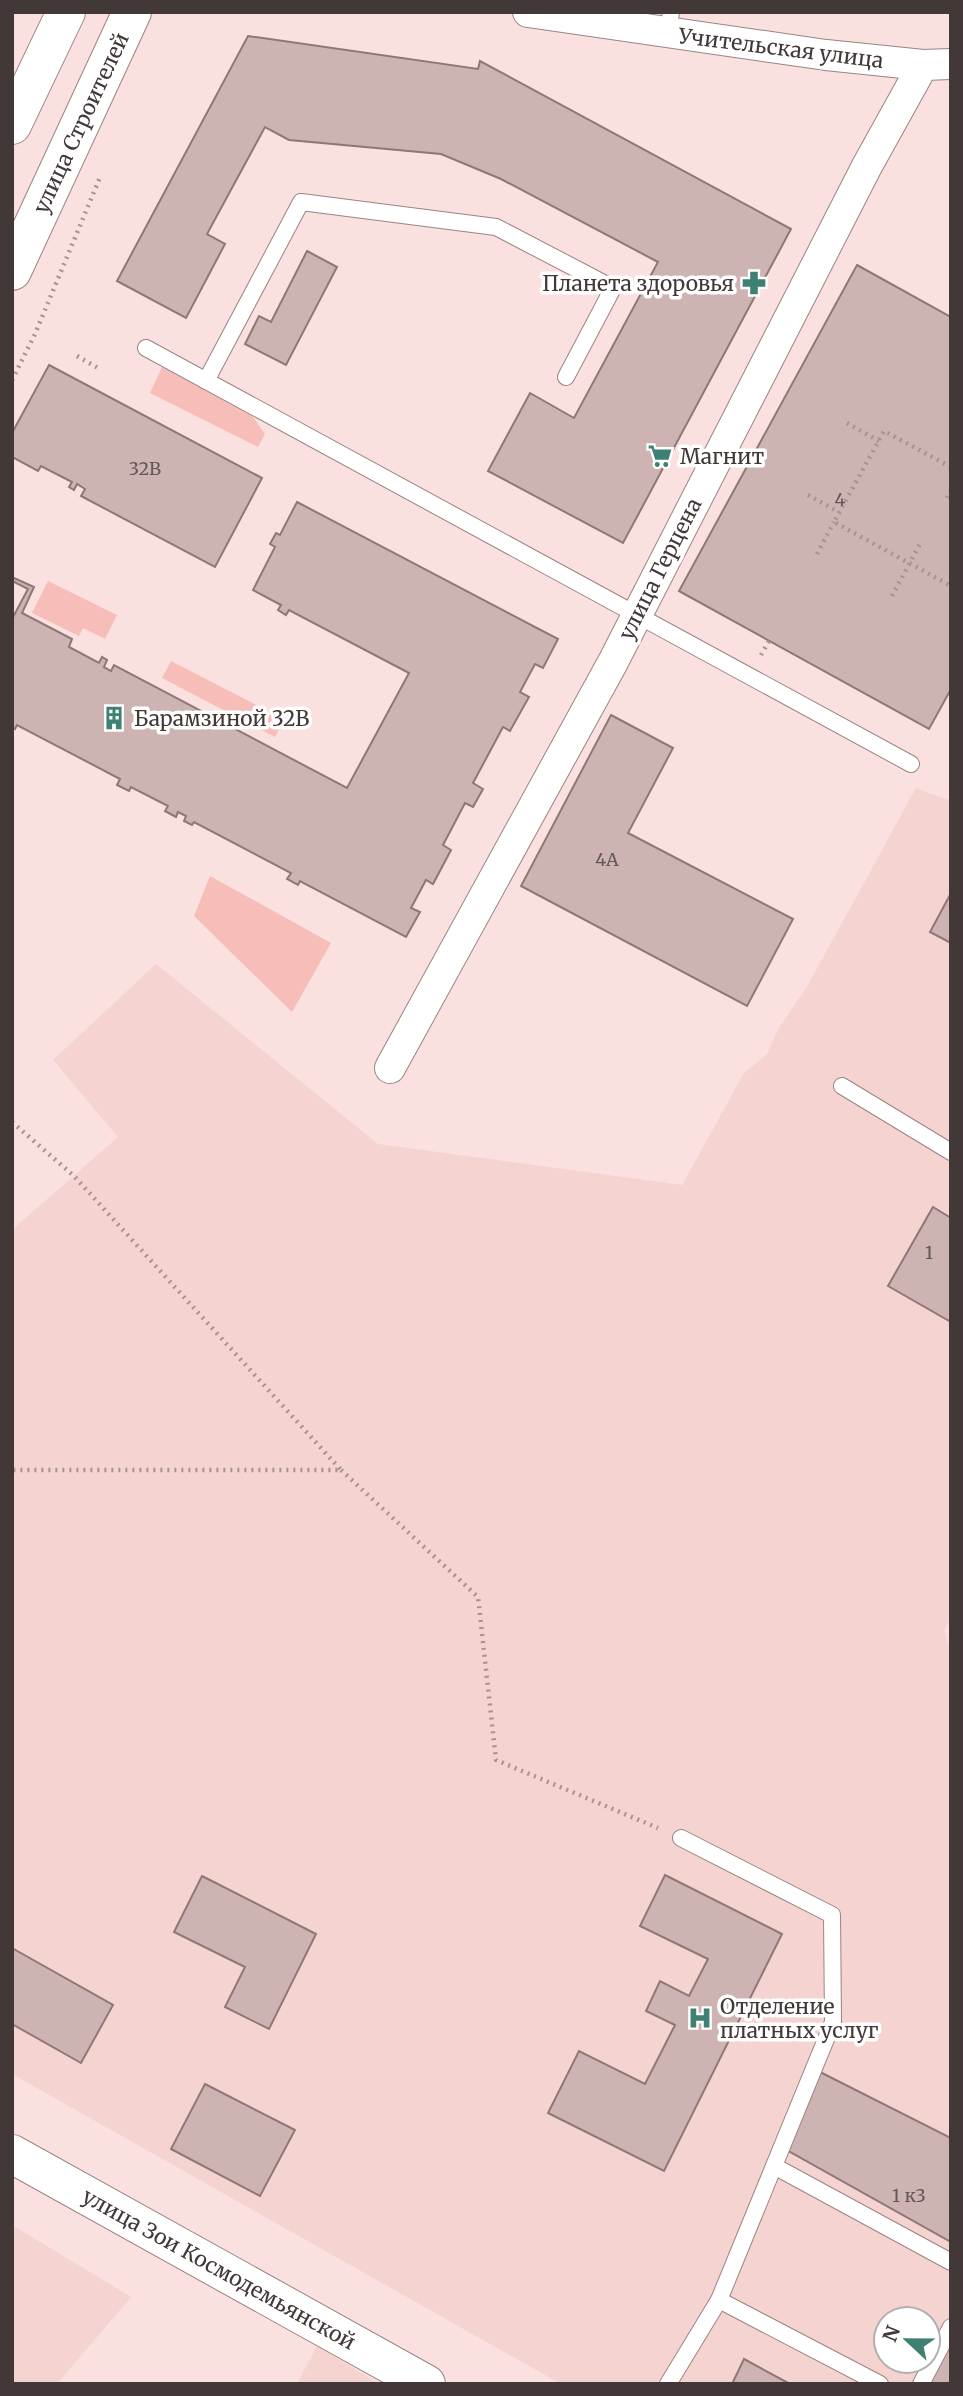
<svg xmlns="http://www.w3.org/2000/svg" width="963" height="2396" font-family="Merriweather,serif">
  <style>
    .built { fill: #f5d3d0; fill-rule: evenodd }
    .green { fill: #f7beb9 }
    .building { fill: #cdb4b2; stroke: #8e7876; stroke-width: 2 }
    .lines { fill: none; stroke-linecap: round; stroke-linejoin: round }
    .service-casing { stroke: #9b8482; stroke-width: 18 }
    .minor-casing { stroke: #9b8482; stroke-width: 32 }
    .secondary-casing { stroke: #9b8482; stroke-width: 40 }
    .path { stroke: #a69392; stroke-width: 4.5; stroke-dasharray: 2 5; stroke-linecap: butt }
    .service { stroke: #fff; stroke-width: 16 }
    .minor { stroke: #fff; stroke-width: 30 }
    .secondary { stroke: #fff; stroke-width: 38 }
    .labels { text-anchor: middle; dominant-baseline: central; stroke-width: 7; stroke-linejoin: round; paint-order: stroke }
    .number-label { font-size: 18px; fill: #655756 }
    .street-label { font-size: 21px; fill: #423837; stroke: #fff }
    .poi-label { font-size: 21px; fill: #423837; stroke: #fff; text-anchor: start }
  </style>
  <rect width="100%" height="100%" fill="#fae0de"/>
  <g class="built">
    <path d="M916,788L951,801V1618L944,1630L951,1654V2384H561L12,2074V1230L118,1137L53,1060L156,964L378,1144L682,1185L744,1073L767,1054L779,1028L808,985ZM886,2319H928V2361H886Z"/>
    <polygon points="12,2225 131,2297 57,2384 12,2384"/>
    <polygon points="317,2346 379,2384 297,2384"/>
  </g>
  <g class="green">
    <polygon points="162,367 251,414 265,434 258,447 150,393"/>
    <polygon points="48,581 117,615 105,639 83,628 79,636 32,613"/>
    <polygon points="171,661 284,719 275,737 162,678"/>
    <polygon points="210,876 331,943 292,1012 194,916"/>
  </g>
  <g class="building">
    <polygon points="248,36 478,69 480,61 791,229 623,543 488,471 530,393 574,418 658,262 501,179 441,154 289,140 265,127 207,234 225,244 186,318 117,281"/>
    <polygon points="307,251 337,267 286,365 245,344 259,316 271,322"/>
    <polygon points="857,265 951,317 951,689 929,729 679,591"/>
    <polygon points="49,365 262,478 215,567 81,496 85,489 77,484 74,490 69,487 72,482 41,466 38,471 12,457 12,433"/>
    <polygon points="297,502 558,639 543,668 535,664 520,692 529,697 510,731 503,727 473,783 483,789 473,807 465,803 443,845 451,850 433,884 426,880 411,908 420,912 406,937 300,881 298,885 287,879 291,873 194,822 192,825 184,821 186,816 178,812 176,817 165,811 168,806 131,787 129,791 117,785 120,779 17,725 15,729 12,727 12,619 28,589 12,581 12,577 34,587 22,613 72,639 69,647 99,663 102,657 107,660 104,667 111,671 114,665 347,788 409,673 289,610 286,615 278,610 281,605 253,590 275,547 270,544 276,533 280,535"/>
    <polygon points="611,715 673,748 628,833 793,919 747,1006 521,886"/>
    <polygon points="951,893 951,943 930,932"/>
    <polygon points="933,1207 951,1218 951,1322 888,1286"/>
    <polygon points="665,1875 782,1934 664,2171 548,2113 579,2051 645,2084 675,2025 646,2011 660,1981 689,1996 708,1959 640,1926"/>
    <polygon points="202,1876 316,1934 269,2029 225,2007 245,1967 174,1932"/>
    <polygon points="12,1948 113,2005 81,2063 12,2024"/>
    <polygon points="818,2071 951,2138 951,2242 785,2149"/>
    <polygon points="205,2084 295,2130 260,2196 171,2149"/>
    <polygon points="951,2339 951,2384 928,2384"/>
    <polygon points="744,2359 790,2384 732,2384"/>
  </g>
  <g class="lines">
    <g class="service-casing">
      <g id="service">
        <polyline points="668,33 671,12"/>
        <polyline points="146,348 911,764"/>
        <polyline points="206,381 301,202 496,227 613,288 566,377"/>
        <polyline points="842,1086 951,1152"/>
        <polyline points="774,2166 951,2262"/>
        <polyline points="719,2300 880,2384"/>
        <polyline points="668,2384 719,2300 833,2022 832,1915 681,1838"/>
        <polyline points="921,2384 951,2327"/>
      </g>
    </g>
    <g class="minor-casing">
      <g id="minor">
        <polyline points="528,12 826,55 923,65 951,64"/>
        <polyline points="390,1068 613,662 867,166 923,65"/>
      </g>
    </g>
    <g class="secondary-casing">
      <g id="secondary">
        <polyline points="12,125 66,12"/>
        <polyline points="12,271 132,12"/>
        <polyline points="12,2154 426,2384"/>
      </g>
    </g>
    <g class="path">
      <polyline points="841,12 841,14"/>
      <polyline points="77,356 98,368"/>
      <polyline points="12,380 35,334 101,175"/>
      <polyline points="847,423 879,441"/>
      <polyline points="951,467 884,431 834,522 951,586"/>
      <polyline points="808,495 839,512"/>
      <polyline points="947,498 951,490"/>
      <polyline points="817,554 834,522"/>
      <polyline points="892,596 921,542"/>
      <polyline points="761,655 769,641"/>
      <polyline points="12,1122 74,1176 341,1470 12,1470"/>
      <polyline points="341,1470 478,1597 496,1760 658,1828"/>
    </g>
    <use href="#service" class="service"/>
    <use href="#minor" class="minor"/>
    <use href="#secondary" class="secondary"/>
  </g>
  <defs>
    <g id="pharmacy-bare" transform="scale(1.89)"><path d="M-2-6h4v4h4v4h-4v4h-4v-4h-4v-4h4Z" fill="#3e8071" stroke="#fff" stroke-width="2.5" paint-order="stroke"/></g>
    <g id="supermarket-bare" transform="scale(1.89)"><path d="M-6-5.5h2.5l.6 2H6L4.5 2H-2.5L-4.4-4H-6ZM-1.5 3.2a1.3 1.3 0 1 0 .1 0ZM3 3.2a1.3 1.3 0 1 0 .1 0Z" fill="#3e8071" stroke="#fff" stroke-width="2.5" paint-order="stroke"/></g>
    <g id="building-bare" transform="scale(1.89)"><path d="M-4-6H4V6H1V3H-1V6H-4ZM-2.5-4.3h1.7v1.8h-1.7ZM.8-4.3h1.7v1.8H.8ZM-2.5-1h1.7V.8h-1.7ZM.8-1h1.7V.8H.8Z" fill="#3e8071" stroke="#fff" stroke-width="2.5" paint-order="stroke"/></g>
    <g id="hospital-bare" transform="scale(1.89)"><path d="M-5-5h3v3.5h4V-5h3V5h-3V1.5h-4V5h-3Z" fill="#3e8071" stroke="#fff" stroke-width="2.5" paint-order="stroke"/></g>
  </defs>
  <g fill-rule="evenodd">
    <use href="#pharmacy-bare" x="754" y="283"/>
    <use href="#supermarket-bare" x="660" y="456"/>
    <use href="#building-bare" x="114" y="718"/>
    <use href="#hospital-bare" x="700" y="2018"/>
  </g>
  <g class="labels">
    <g class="number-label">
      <text x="145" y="468">32В</text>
      <text x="840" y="499">4</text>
      <text x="607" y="859">4А</text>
      <text x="929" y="1252">1</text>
      <text x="909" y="2195">1 к3</text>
    </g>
    <g class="street-label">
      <text transform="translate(781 48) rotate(7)">Учительская улица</text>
      <text transform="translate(81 123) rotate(-65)">улица Строителей</text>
      <text transform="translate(660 569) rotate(-63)">улица Герцена</text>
      <text transform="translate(219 2269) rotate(29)">улица Зои Космодемьянской</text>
    </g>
    <g class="poi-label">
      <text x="734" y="283" text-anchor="end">Планета здоровья</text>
      <text x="680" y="456">Магнит</text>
      <text x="134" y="718">Барамзиной 32В</text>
      <text x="720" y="2006">Отделение<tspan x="720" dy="24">платных услуг</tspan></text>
    </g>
  </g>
  <rect width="963" height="2396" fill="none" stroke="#423837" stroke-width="28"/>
  <g transform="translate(907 2340) rotate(292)"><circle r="33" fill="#ffffff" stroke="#b3afaf" stroke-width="2"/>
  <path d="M0-5L12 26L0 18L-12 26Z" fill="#3e8071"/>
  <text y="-10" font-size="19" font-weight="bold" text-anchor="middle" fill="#423837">N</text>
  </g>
</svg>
